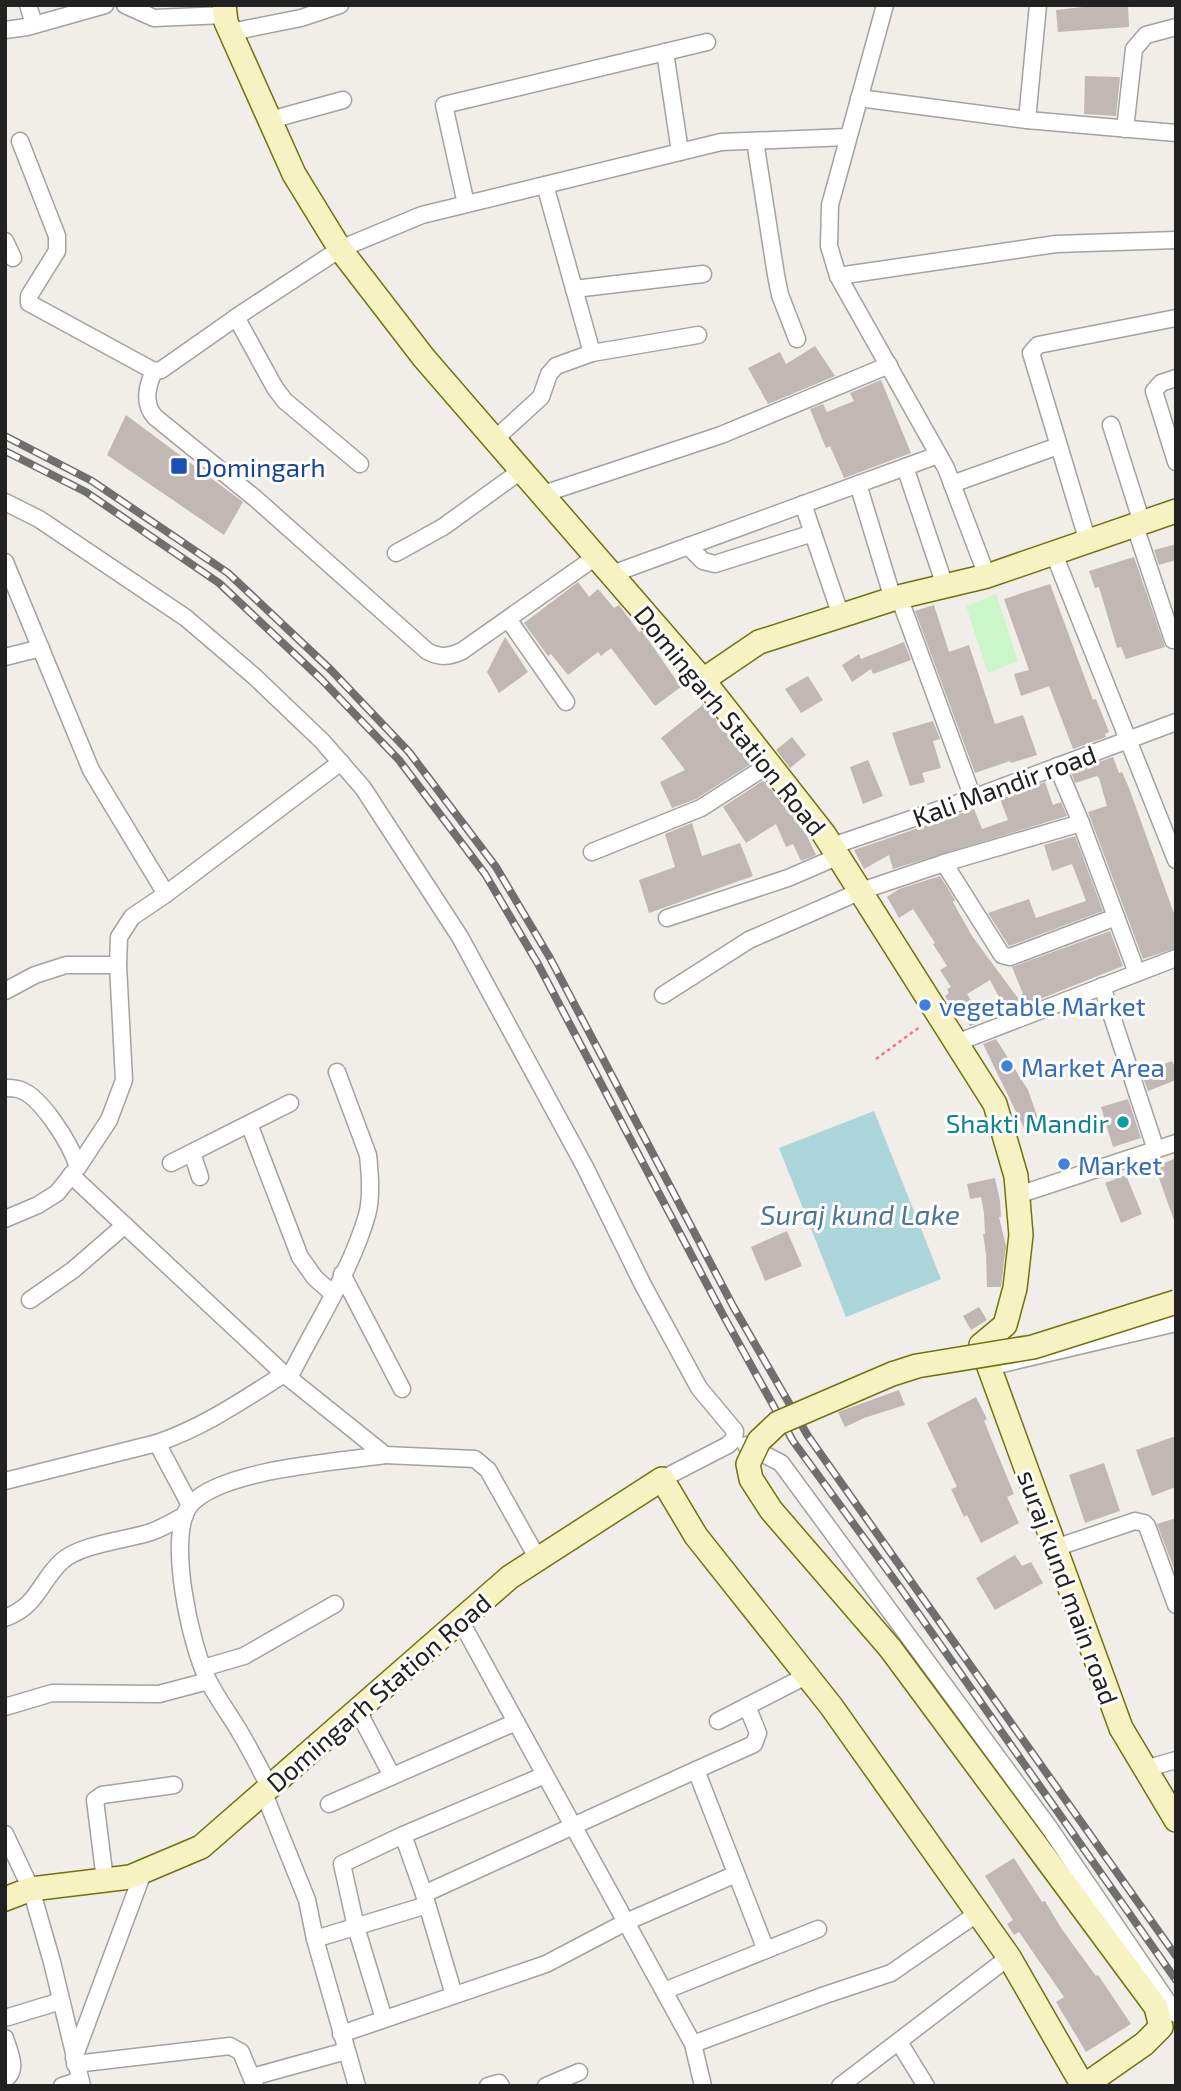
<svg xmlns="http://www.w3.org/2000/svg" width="1181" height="2091" font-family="'Exo 2',sans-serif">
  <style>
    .park { fill: #cbf6ca }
    .water { fill: #acd5db }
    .building { fill: #c1b8b5 }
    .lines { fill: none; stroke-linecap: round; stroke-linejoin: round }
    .street-casing { stroke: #a2a2a2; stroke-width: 19 }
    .secondary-casing { stroke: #73720d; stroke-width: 26 }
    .path { stroke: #f07a7b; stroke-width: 2.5; stroke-dasharray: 3.5 3.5; stroke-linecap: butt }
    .street { stroke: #fff; stroke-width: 16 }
    .secondary { stroke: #f6f2c1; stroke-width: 23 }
    .rail-casing { stroke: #6f6f6f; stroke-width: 8 }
    .rail { stroke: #fff; stroke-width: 5; stroke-dasharray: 16; stroke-linecap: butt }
    .secondary-bridge-casing { stroke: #73720d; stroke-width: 26; stroke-linecap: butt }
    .secondary-bridge { stroke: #f6f2c1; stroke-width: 23 }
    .transit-dot { fill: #1a4fb4; stroke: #fff; stroke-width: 2.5 }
    .shop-dot { fill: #3f7fe0; stroke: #fff; stroke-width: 2.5 }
    .culture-dot { fill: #0f9aa8; stroke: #fff; stroke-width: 2.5 }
    .labels { text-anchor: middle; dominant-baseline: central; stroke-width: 6; stroke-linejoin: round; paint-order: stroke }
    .transit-label { font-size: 26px; fill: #164399; stroke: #fff; text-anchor: start }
    .street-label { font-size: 26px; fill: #212121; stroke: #fff }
    .shop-label { font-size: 26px; fill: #366cbe; stroke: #fff; text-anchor: start }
    .culture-label { font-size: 26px; fill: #0d838f; stroke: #fff; text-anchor: end }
    .water-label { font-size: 28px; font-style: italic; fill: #497794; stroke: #fff }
  </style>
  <rect width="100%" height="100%" fill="#f1ede8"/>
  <polygon class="park" points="996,594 1018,661 988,673 966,606"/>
  <polygon class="water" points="874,1111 941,1279 846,1317 779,1148"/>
  <g class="building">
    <polygon points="1101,5 1128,5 1129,27 1058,32 1056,10"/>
    <polygon points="1085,76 1120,77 1116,116 1084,114"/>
    <polygon points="815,346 835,376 768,404 748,368 780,352 786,364"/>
    <polygon points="881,380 911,453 844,478 830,446 826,448 810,409 823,404 827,412 854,401 850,393"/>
    <polygon points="126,415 243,502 224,535 107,455"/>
    <polygon points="1176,544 1176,560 1159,565 1154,550"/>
    <polygon points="1134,557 1165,647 1126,659 1121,647 1117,648 1099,587 1095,588 1089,571"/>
    <polygon points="578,582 589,597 598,589 614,608 619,605 639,632 642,631 681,687 655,706 611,648 601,656 598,652 568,675 551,654 548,656 524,623"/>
    <polygon points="1050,584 1093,700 1096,699 1109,732 1105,734 1106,737 1073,749 1049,686 1021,696 1014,674 1029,670 1004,599"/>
    <polygon points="934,605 949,652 969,645 995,724 1023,715 1037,755 1011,763 1010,761 975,773 915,611"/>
    <polygon points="505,637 528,672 499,693 487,672"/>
    <polygon points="904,642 911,660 873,674 871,669 852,682 842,665 859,654 861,659"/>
    <polygon points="808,676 823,700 801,713 785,689"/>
    <polygon points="704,704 751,764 696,799 672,808 660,782 685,770 661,738"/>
    <polygon points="933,721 940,739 933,741 941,768 922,773 925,782 910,786 892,733"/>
    <polygon points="792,737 806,755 790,768 776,750"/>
    <polygon points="1113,757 1119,773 1122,772 1129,788 1176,919 1176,948 1143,959 1088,812 1107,806 1099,778 1097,776 1075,783 1071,772"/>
    <polygon points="868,760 883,796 863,804 850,767"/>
    <polygon points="764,780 806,834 816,855 801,861 793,844 786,847 776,824 746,843 723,807"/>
    <polygon points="1045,782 1053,805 1061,802 1067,816 893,869 889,855 864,869 854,850 974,809 982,829 1008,820 1000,799"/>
    <polygon points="692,823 702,856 740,843 753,876 649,913 639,880 675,867 665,834"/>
    <polygon points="1075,836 1103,911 1009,946 988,913 1029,899 1036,918 1086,901 1072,864 1052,871 1044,845"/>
    <polygon points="940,876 955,900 953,902 972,936 1017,997 1023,994 1012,967 1110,931 1123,966 1007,1012 990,980 967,994 976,1008 974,1009 983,1021 970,1026 963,1016 959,1018 945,996 949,993 947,989 951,987 940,970 947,966 933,944 935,943 913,909 899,918 887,897 899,889"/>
    <polygon points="996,1039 1028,1090 1041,1127 1026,1132 983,1044"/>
    <polygon points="1172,1061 1176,1070 1176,1080 1148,1091 1141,1072"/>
    <polygon points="1128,1099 1141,1138 1113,1147 1101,1107"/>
    <polygon points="1176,1158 1176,1220 1174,1220 1155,1167"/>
    <polygon points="1126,1175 1142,1214 1121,1223 1105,1183"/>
    <polygon points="995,1178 1000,1201 1001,1217 999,1217 1006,1246 1001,1287 987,1287 986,1254 983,1234 985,1234 984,1213 981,1197 970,1199 967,1184"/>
    <polygon points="787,1231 802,1266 765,1281 751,1247"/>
    <polygon points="979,1307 987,1320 971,1330 963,1316"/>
    <polygon points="899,1390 905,1405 864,1418 845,1427 838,1412"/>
    <polygon points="976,1397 987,1419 984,1421 1014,1494 1007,1497 1019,1523 981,1543 967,1515 964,1517 951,1489 957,1487 927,1423"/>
    <polygon points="1176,1436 1176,1487 1152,1496 1136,1450"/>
    <polygon points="1104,1463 1120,1511 1085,1523 1069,1475"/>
    <polygon points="1176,1518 1176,1574 1157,1524"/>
    <polygon points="1015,1555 1022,1566 1031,1562 1043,1583 995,1610 976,1578"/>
    <polygon points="1014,1858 1042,1902 1045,1901 1061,1928 1096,1976 1098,1975 1131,2024 1086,2052 1056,2002 1064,1997 1019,1932 1014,1935 1007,1924 1013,1920 985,1876"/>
  </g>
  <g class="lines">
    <g class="street-casing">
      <g id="street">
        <polyline points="28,5 34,24"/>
        <polyline points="125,5 154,18 225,15"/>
        <polyline points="885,5 830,205 829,246 838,276 946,468 987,576"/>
        <polyline points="5,30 27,27 105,5"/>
        <polyline points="231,32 301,18 340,5"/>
        <polyline points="665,52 680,152"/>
        <polyline points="859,98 1027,120 1176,133"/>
        <polyline points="270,120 343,100"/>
        <polyline points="1027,120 1038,5"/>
        <polyline points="1125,129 1134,49 1146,35 1176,27"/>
        <polyline points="20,141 57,236 57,251 29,296 29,303 154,371 161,370 241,314 340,249 422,215 721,142 848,137"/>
        <polyline points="755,141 776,275 780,295 797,339"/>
        <polyline points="545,185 592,353 698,335"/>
        <polyline points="466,204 444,105 707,42"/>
        <polyline points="5,241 13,258"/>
        <polyline points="838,276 1056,244 1176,240"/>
        <polyline points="574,289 703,274"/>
        <polyline points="236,317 275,388 285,401 360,464"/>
        <path d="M154,371C147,386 143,404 155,417L256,499L427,651C440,658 449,657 462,651L597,556"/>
        <polyline points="1176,378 1161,383 1154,391 1176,462"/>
        <polyline points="1111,425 1142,523"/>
        <polyline points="495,439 541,397 549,374 556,366 592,353"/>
        <polyline points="905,467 945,586"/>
        <polyline points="858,484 893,599"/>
        <polyline points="952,484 1058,446"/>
        <polyline points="543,494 721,435 889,365"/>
        <polyline points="5,502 39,519 186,618 255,677 322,741 363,788 460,937 585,1167 643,1285 699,1388 735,1431 734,1439"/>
        <polyline points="803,504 841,616"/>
        <polyline points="1135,526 1173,640"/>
        <polyline points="1088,542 1031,353 1038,345 1176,318"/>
        <polyline points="688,546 703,561 715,564 813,533"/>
        <polyline points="396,553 443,527 522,470"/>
        <polyline points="1054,554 1176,860"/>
        <polyline points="5,562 91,770 166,894"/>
        <polyline points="612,574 938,455"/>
        <polyline points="899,597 973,798"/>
        <polyline points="508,619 566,702"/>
        <polyline points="5,657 41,648"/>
        <polyline points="1057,766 1081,823 1137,973"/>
        <polyline points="832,846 973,798 1176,722"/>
        <polyline points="592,852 701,808 770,764"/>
        <polyline points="944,863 1002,955 1010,957 1116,917"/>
        <polyline points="667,918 788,878 839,856"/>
        <polyline points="1102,986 1156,1150"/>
        <polyline points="5,991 35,975 66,965 118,965"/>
        <polyline points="663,995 749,940 861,891 944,863 1081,823"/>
        <polyline points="956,1043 1176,958"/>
        <path d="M5,1088C9,1088 13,1088 17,1089C40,1093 71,1145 78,1167"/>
        <polyline points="249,1124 300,1257 315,1278 332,1293"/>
        <polyline points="192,1153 200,1177"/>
        <polyline points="171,1163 290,1103"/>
        <polyline points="71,1175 284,1374 385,1455 475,1459 488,1470 538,1559"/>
        <polyline points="1018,1195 1176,1143"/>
        <polyline points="5,1219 38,1205 57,1193 78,1167 109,1120 124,1080 118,965 119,937 132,917 166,894 341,762"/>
        <polyline points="342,1274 402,1389"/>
        <polyline points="30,1300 73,1270 125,1225"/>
        <polyline points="989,1367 1176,1323"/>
        <path d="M289,1378C315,1326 351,1271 367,1215C372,1198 370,1173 368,1155L337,1072"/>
        <polyline points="157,1443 190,1505"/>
        <polyline points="746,1445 781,1463 1048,1826 1176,2014"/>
        <polyline points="662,1479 728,1445 734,1439"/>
        <path d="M5,1481L157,1443C204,1427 243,1400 284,1374"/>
        <polyline points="1055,1548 1135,1521 1144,1523 1147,1526 1176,1605"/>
        <path d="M5,1618C39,1605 39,1582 62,1561C81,1544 127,1540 151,1532C163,1528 174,1521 185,1515"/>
        <polyline points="460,1620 693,2044 703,2086"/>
        <polyline points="203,1668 244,1656 335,1604"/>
        <polyline points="5,1707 52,1693 159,1694 208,1681"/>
        <polyline points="357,1709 392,1776"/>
        <polyline points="718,1721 808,1675"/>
        <polyline points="1145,1769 1176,1760"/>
        <polyline points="696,1770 754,1744 758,1733 747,1706"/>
        <path d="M269,1786C260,1769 251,1751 241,1734C231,1716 217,1699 208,1680C191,1648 165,1532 191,1504C223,1469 337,1462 385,1455"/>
        <polyline points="263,1791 307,1900 315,1939 357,2086"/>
        <polyline points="329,1804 516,1722"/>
        <polyline points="5,1834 31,1889 52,1962 82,2086"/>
        <polyline points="403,1835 424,1894"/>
        <polyline points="105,1880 95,1800 102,1795 174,1785"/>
        <polyline points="315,1939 427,1905"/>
        <polyline points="664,1991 818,1929"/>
        <polyline points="454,1995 424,1894 696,1770 766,1950"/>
        <polyline points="5,2018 61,2001"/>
        <polyline points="384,2019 356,1927 342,1864 403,1835 545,1775"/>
        <polyline points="341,2034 546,1964 626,1922 736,1874"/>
        <path d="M5,2038C9,2052 19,2070 5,2079"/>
        <polyline points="899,2042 926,2086"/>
        <polyline points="693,2044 825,1995 891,1973 978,1913"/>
        <polyline points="74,2058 144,1870"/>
        <polyline points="75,2064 230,2046 241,2052 255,2086"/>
        <polyline points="252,2077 346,2051"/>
        <polyline points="62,2086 80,2080"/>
        <polyline points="488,2086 499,2083 501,2086"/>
        <polyline points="546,2086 579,2072"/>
        <polyline points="840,2086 1009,1957"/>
      </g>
    </g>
    <g class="secondary-casing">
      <g id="secondary">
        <polyline points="224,5 226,22 294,174 340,249 424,358 703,680 824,834 995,1104 1016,1176 1021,1235 1015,1288 1005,1325 981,1345 1121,1728 1176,1820"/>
        <polyline points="703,680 759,642 899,597 987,576 1176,511"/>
        <polyline points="890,1648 1156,2007 1161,2027 1144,2044 1084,2086"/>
        <polyline points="5,1899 31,1889 130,1877 201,1847 510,1577 662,1479 696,1536 831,1706 1009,1957 1083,2086"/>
      </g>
    </g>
    <polyline class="path" points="876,1059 921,1026"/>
    <use href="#street" class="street"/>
    <use href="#secondary" class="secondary"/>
    <g class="rail-casing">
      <g id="rail">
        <polyline points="5,436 92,481 228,573 331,670 409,752 496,867 550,958 733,1306 808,1436 1176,1956"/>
        <polyline points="5,451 86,492 219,583 321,679 399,760 485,874 538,964 722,1313 793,1441 899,1586 1176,1980"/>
      </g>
    </g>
    <use href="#rail" class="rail"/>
    <g class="secondary-bridge-casing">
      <polyline id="secondary-bridge" points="890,1648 771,1510 751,1479 748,1464 759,1441 778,1423 892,1374 917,1366 1033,1347 1176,1302"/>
    </g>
    <use href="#secondary-bridge" class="secondary-bridge"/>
  </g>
  <rect class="transit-dot" x="170" y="457" width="18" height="18" rx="3.5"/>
  <g class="shop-dot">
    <circle cx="925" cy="1005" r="7"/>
    <circle cx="1007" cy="1066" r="7"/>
    <circle cx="1064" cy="1164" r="7"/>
  </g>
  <circle class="culture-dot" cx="1123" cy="1122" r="7"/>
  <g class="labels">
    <g class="transit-label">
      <text x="195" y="466">Domingarh</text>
    </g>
    <g class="street-label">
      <text transform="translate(731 720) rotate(51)">Domingarh Station Road</text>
      <text transform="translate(1004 785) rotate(-20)">Kali Mandir road</text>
      <text transform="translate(1069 1587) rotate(70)">suraj kund main road</text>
      <text transform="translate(378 1692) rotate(-41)">Domingarh Station Road</text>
    </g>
    <g class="shop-label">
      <text x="939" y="1005">vegetable Market</text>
      <text x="1021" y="1066">Market Area</text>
      <text x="1078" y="1164">Market</text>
    </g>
    <g class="culture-label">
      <text x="1109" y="1122">Shakti Mandir</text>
    </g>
    <g class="water-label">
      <text x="860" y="1214">Suraj kund Lake</text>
    </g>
  </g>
  <rect width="1181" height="2091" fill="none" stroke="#212121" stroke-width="14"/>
</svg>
